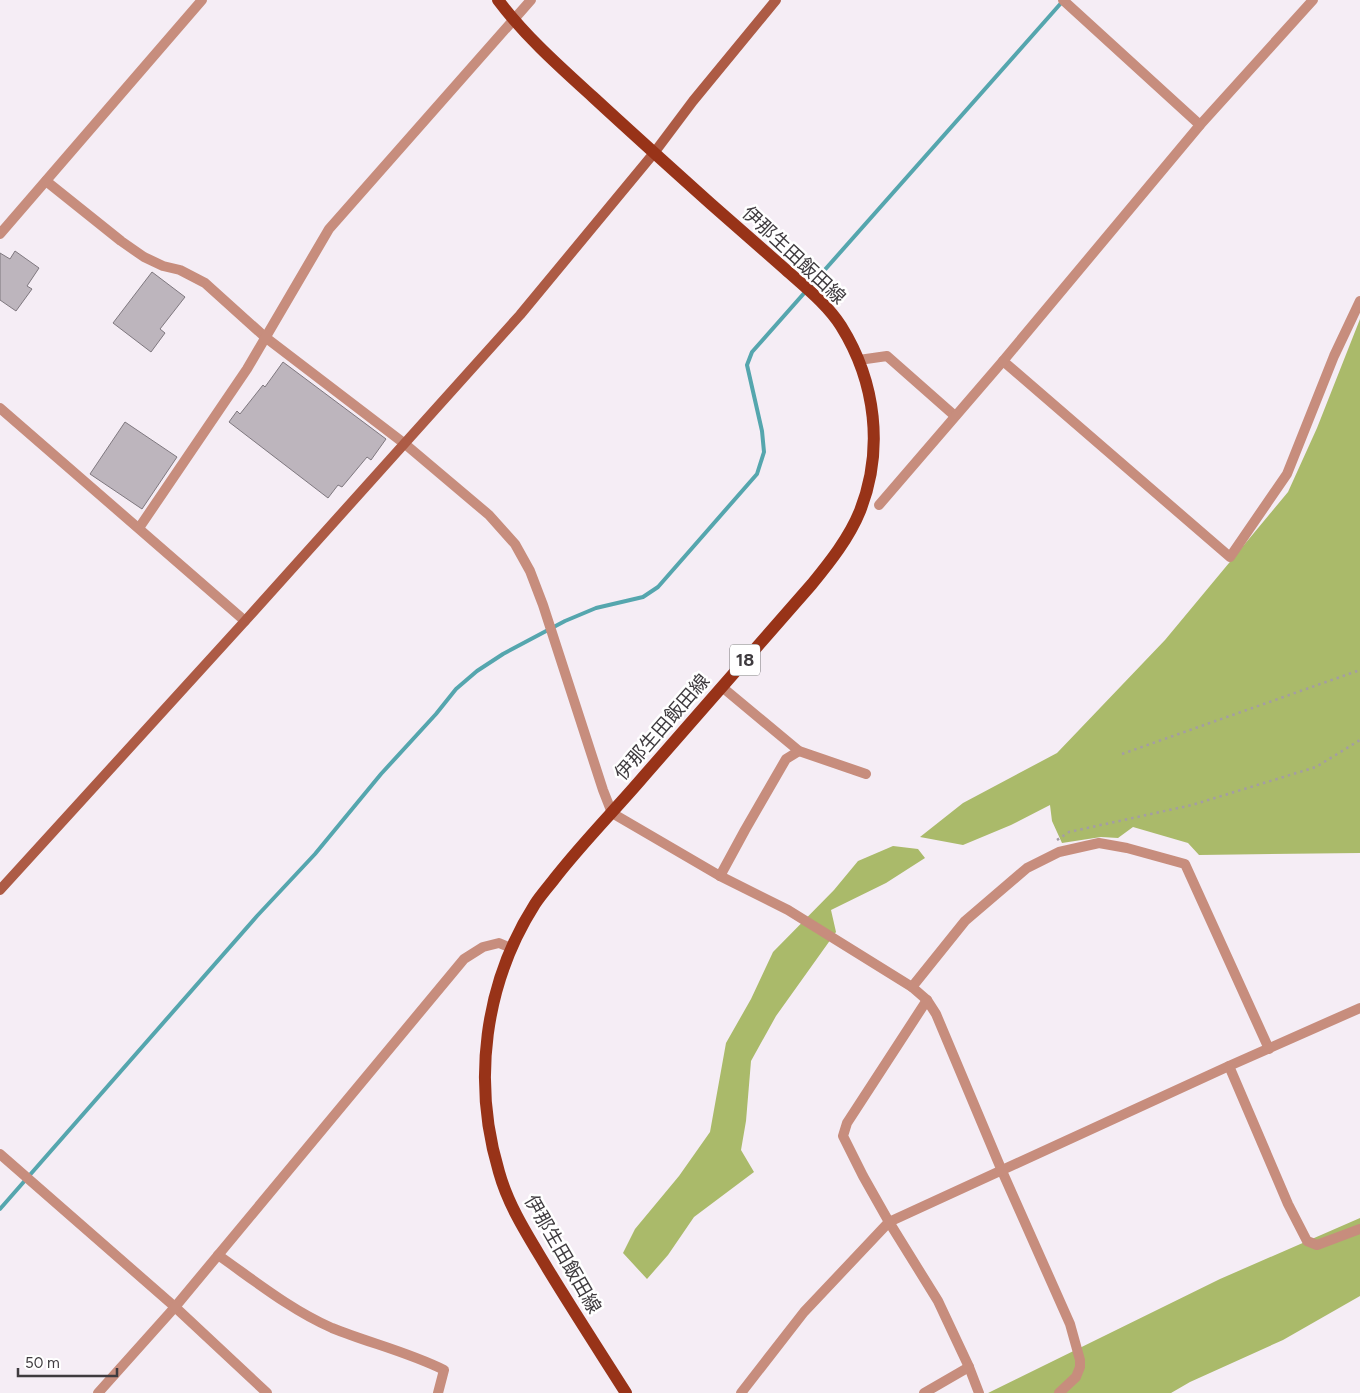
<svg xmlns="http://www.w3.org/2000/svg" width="1360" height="1393" font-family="Figtree,'Noto Sans JP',sans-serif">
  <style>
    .forest { fill: #aaba6a }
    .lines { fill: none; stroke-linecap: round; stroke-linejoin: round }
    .stream { stroke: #55a6ae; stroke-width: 4 }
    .building { fill: #bdb5bd; stroke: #7f787f }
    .path { stroke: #a49da4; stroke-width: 2.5; stroke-dasharray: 2.5 4; stroke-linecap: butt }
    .street { stroke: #c78d7d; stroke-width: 10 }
    .secondary { stroke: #ad5b45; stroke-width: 10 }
    .primary { stroke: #983318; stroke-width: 12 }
    .labels { text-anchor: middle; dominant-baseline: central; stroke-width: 5; stroke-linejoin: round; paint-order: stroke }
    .shield { fill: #fff; stroke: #797679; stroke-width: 1 }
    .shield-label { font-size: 18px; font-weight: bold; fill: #3f3b3f }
    .street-label { font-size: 19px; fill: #3f3b3f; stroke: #fff }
  </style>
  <rect width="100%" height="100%" fill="#f5edf5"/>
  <g class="forest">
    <polygon points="1360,319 1360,853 1199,855 1188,843 1133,827 1118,838 1101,837 1062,843 1052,821 1050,805 1011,825 963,845 920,837 963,803 1057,753 1165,640 1288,492 1317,428"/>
    <polygon points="893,846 918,849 925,858 886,883 831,910 836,932 776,1016 751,1061 746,1121 741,1150 754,1172 694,1217 668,1255 647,1279 623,1253 635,1229 679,1176 710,1132 726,1043 751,999 773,952 834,890 858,861"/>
    <polygon points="1360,1218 1360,1296 1283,1340 1190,1382 1171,1393 988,1393 1220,1279"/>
  </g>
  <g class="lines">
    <polyline class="stream" points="0,1209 257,916 315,854 381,774 436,714 456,689 477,671 503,654 565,621 596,608 643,597 658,587 757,474 764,452 762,431 747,365 752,352 1062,2"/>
  </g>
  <g class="building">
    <polygon points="15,251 39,268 27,286 32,289 16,311 0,300 0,253 10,259"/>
    <polygon points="152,272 185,297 160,329 165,333 151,352 113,323"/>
    <polygon points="283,362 386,439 371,460 367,457 342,487 338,485 328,498 229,422 237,411 240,414 263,385 265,387"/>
    <polygon points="125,422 177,457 142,509 90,474"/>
  </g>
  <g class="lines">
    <g class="path">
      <polyline points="1122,754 1360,670"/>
      <polyline points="1057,840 1069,832 1192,805 1316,767 1360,740"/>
    </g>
    <g class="street">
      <polyline points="1063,0 1200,125"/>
      <polyline points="46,181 121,241 144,257 163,266 180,270 205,283 265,337 405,444 489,515 515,544 530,571 543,605 603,790 612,813 720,876 788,910 912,987 927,1000 936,1014 1002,1171 1070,1324 1080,1360 1080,1367 1076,1377 1059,1393"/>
      <polyline points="0,234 202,0"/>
      <polyline points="859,360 887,356 955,416"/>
      <polyline points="1003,361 1230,557 1287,474 1334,356 1360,301"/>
      <polyline points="0,408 245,621"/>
      <polyline points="879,505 1003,361 1200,125 1313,0"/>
      <polyline points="139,528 247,369 329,229 531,0"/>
      <polyline points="722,687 799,751 866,774"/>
      <polyline points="720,876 745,830 786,759 799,751"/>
      <polyline points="912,987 965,921 1027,868 1059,852 1099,843 1127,848 1185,864 1269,1049"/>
      <polyline points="927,1000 847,1123 843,1136 863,1176 889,1222 938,1301 969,1367 979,1393"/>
      <polyline points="1229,1066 1288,1204 1307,1241 1317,1245 1360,1229"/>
      <polyline points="0,1154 175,1307 267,1393"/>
      <path d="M218,1255C255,1281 291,1310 332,1328C369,1343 408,1352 444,1370L438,1393"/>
      <polyline points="98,1393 175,1307 464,959 483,947 499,943 511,948"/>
      <polyline points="741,1393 804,1312 889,1222 1229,1066 1360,1008"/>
      <polyline points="924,1393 969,1367"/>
    </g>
    <polyline class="secondary" points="0,890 245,621 520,315 654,153 693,101 776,0"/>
    <path class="primary" d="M498,0C525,36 560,67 593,97C632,133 672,169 711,204C736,226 761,248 785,269C805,287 827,304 841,326C876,382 884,450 860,511C849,538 830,562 812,584C756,648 700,712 644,776C615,810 583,842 555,878C549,886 541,895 535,904C484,984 472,1082 499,1172C509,1208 530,1239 549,1271C574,1312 600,1352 626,1393"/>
  </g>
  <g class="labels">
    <rect class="shield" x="730" y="644.5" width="30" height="31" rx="4"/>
    <g class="shield-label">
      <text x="745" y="660">18</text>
    </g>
    <g class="street-label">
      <text transform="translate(794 255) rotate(43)">伊那生田飯田線</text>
      <text transform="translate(662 727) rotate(-49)">伊那生田飯田線</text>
      <text transform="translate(563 1254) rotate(60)">伊那生田飯田線</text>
    </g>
  </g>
  <path d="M18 1368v8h99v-8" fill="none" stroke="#3f3b3f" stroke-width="2.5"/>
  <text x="25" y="1368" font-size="15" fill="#3f3b3f" stroke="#ffffff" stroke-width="4" paint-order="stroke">50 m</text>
</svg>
